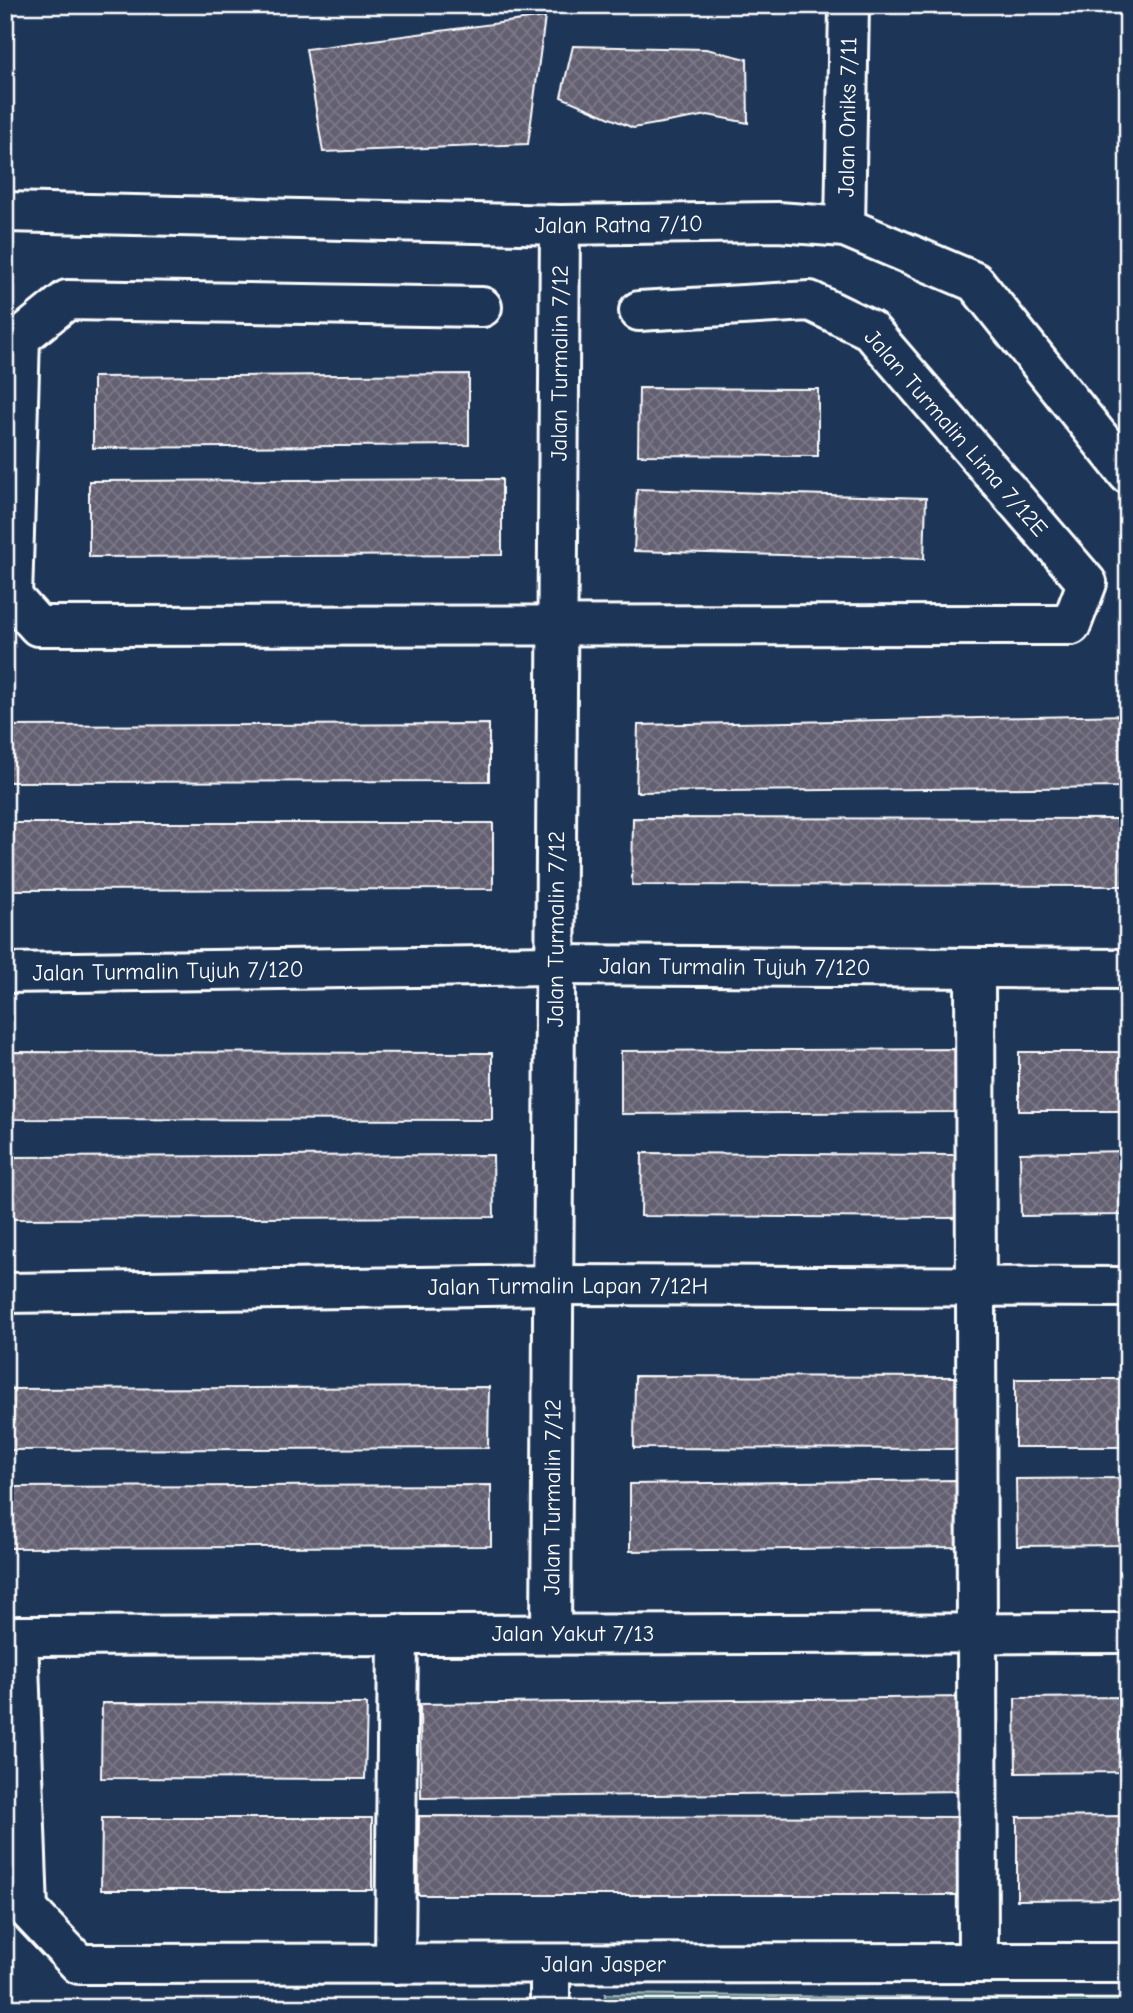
<svg xmlns="http://www.w3.org/2000/svg" width="1133" height="2013" font-family="'Comic Neue',sans-serif">
  <style>
    .forest { fill: url(#forest-crowns); stroke: #a6b8ba; stroke-width: 2 }
    .building { fill: url(#building-cross-hatch); stroke: #fff; stroke-width: 2 }
    .lines { fill: none; stroke-linecap: round; stroke-linejoin: round }
    .minor-casing { stroke: #fff; stroke-width: 44 }
    .minor { stroke: #1d3557; stroke-width: 38 }
    .labels { text-anchor: middle; dominant-baseline: central; stroke-width: 6; stroke-linejoin: round; paint-order: stroke }
    .street-label { font-size: 23px; fill: #fff; stroke: #1d3557 }
  </style>
  <defs>
    <pattern id="forest-crowns" width="20" height="18" patternUnits="userSpaceOnUse" patternTransform="scale(1.75)"><rect width="20" height="18" fill="#4c7274"/><path d="M2 6a3 3 0 1 1 6 0M12 15a3 3 0 1 1 6 0" fill="none" stroke="#678789"/></pattern>
    <pattern id="building-cross-hatch" width="8" height="8" patternUnits="userSpaceOnUse" patternTransform="scale(1.75)"><rect width="8" height="8" fill="#646072"/><path d="M0 0l8 8M0 8l8-8" fill="none" stroke="#7b7887"/></pattern>
  </defs>
  <rect width="100%" height="100%" fill="#1d3557"/>
  <filter id="ink" filterUnits="userSpaceOnUse"><feTurbulence type="fractalNoise" baseFrequency=".0143" numOctaves="2"/><feDisplacementMap in="SourceGraphic" scale="14" xChannelSelector="R" yChannelSelector="G"/><feConvolveMatrix kernelMatrix="1 2 1 2 8 2 1 2 1" color-interpolation-filters="sRGB"/></filter>
  <g filter="url(#ink)">
    <polygon class="forest" points="605,1994 1128,2000 1128,2008 605,2008"/>
    <g class="building">
      <polygon points="474,5 548,5 545,17"/>
      <polygon points="545,17 528,144 323,152 306,49"/>
      <polygon points="573,46 706,49 747,59 748,123 708,115 633,128 561,97"/>
      <polygon points="469,374 469,445 93,448 93,377"/>
      <polygon points="639,388 818,389 818,456 638,455"/>
      <polygon points="502,479 502,555 89,557 89,481"/>
      <polygon points="637,489 926,498 924,559 634,551"/>
      <polygon points="1128,715 1128,787 636,792 638,725"/>
      <polygon points="489,724 489,781 5,782 5,726"/>
      <polygon points="633,818 1128,819 1128,886 632,885"/>
      <polygon points="5,823 493,823 493,889 5,890"/>
      <polygon points="956,1049 955,1112 621,1114 621,1051"/>
      <polygon points="5,1052 492,1053 492,1120 5,1119"/>
      <rect x="1019" y="1052" width="109" height="59"/>
      <polygon points="1128,1151 1128,1215 1021,1216 1020,1153"/>
      <polygon points="642,1153 957,1155 956,1218 641,1216"/>
      <polygon points="493,1155 494,1217 5,1219 5,1157"/>
      <polygon points="635,1376 959,1377 958,1449 634,1448"/>
      <rect x="1015" y="1379" width="113" height="68"/>
      <polygon points="489,1387 488,1448 6,1450 6,1389"/>
      <polygon points="1128,1478 1128,1545 1017,1546 1016,1479"/>
      <polygon points="957,1480 956,1547 630,1551 630,1484"/>
      <polygon points="491,1485 491,1546 5,1548 5,1487"/>
      <polygon points="962,1697 962,1791 421,1798 420,1704"/>
      <polygon points="1128,1697 1128,1772 1016,1773 1015,1698"/>
      <polygon points="102,1703 367,1704 365,1779 101,1778"/>
      <polygon points="419,1816 964,1817 963,1895 418,1895"/>
      <polygon points="1128,1816 1128,1899 1017,1900 1017,1817"/>
      <polygon points="102,1818 372,1818 372,1890 101,1890"/>
    </g>
    <g class="lines">
      <g class="minor-casing">
        <g id="minor">
          <path id="s1" d="M5,212L560,225L778,222L845,227L975,282L1128,474"/>
          <path id="s2" d="M845,227L849,5"/>
          <polyline points="482,307 67,300 20,338 12,597 38,626 1071,625 1087,583 870,330 810,301 639,311"/>
          <polyline points="975,969 978,1963"/>
          <path id="s3" d="M5,973L555,965L1128,969"/>
          <path id="s4" d="M6,1293L553,1285L1128,1287"/>
          <path id="s5" d="M551,1633L560,225"/>
          <path id="s6" d="M1128,1633L18,1636L28,1910L79,1964L1128,1963"/>
          <polyline points="395,1964 398,1634"/>
          <polyline points="550,1964 550,2008"/>
        </g>
      </g>
      <use href="#minor" class="minor"/>
    </g>
  </g>
  <g class="labels">
    <g class="street-label">
      <text stroke="none"><textPath href="#s2" startOffset="110">Jalan Oniks 7/11</textPath></text>
      <text stroke="none"><textPath href="#s1" startOffset="614">Jalan Ratna 7/10</textPath></text>
      <text stroke="none"><textPath href="#s5" startOffset="1270">Jalan Turmalin 7/12</textPath></text>
      <text transform="translate(956 433) rotate(49)">Jalan Turmalin Lima 7/12E</text>
      <text stroke="none"><textPath href="#s5" startOffset="704">Jalan Turmalin 7/12</textPath></text>
      <text stroke="none"><textPath href="#s3" startOffset="730">Jalan Turmalin Tujuh 7/120</textPath></text>
      <text stroke="none"><textPath href="#s3" startOffset="163">Jalan Turmalin Tujuh 7/120</textPath></text>
      <text stroke="none"><textPath href="#s4" startOffset="562">Jalan Turmalin Lapan 7/12H</textPath></text>
      <text stroke="none"><textPath href="#s5" startOffset="136">Jalan Turmalin 7/12</textPath></text>
      <text x="573" y="1633">Jalan Yakut 7/13</text>
      <text stroke="none"><textPath href="#s6" startOffset="1983">Jalan Jasper</textPath></text>
    </g>
  </g>
  <rect width="1133" height="2013" fill="none" stroke="#1d3557" stroke-width="28"/>
  <rect x="14" y="14" width="1105" height="1985" fill="none" stroke="#fff" stroke-width="2.5" filter="url(#ink)"/>
</svg>
